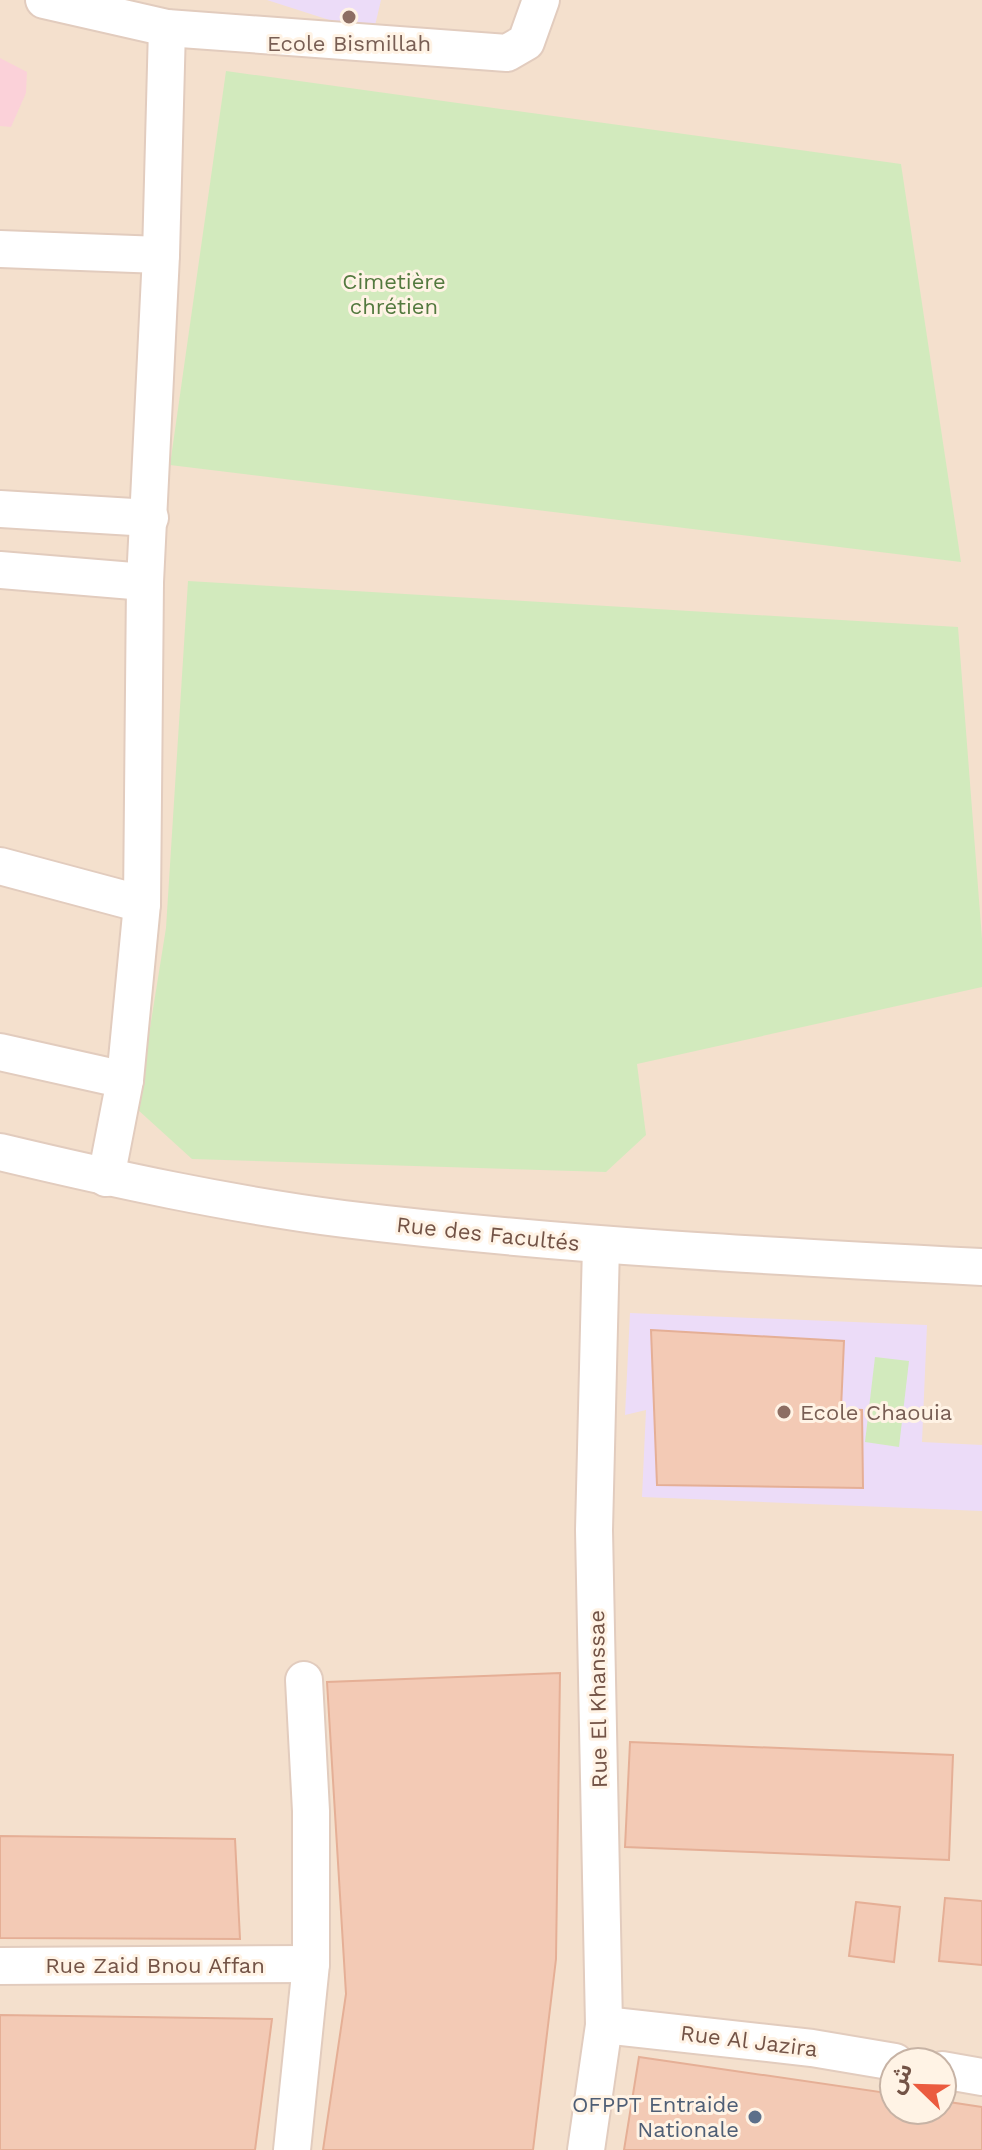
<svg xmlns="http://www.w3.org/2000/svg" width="982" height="2150" font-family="'Work Sans','Noto Sans Arabic',sans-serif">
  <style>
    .residential { fill: #f4e0cd; fill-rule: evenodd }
    .education { fill: #ecdcf8 }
    .medical { fill: #fbd1d9 }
    .green { fill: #d2eabd }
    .building { fill: #f3cab5; stroke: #e5af96; stroke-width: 2 }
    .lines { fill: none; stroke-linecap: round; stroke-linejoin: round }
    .street-casing { stroke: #e2ccbe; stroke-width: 40 }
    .street { stroke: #fff; stroke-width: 36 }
    .education-dot { fill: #8d6e63; stroke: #fff3e5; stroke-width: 3 }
    .service-dot { fill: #5c6f8a; stroke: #fff3e5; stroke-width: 3 }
    .labels { text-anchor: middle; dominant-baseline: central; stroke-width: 6; stroke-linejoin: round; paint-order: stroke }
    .education-label { font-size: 22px; fill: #785e54; stroke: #fff3e5 }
    .park-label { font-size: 22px; fill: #53793e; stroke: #fff3e5 }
    .street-label { font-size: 22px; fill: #735346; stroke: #fff3e5 }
    .service-label { font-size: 22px; fill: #4e5e75; stroke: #fff3e5; text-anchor: end }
  </style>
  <rect width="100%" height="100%" fill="#fdefde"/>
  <path class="residential" d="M0,0H982V2150H0ZM894,2062H942V2110H894Z"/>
  <g class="education">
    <polygon points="267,0 381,0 373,34"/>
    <polygon points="630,1313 927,1325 922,1442 982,1445 982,1511 642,1497 646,1410 625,1415"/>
  </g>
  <polygon class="medical" points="0,58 27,72 26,93 11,127 0,126"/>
  <g class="green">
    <polygon points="226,71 901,164 961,562 170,465"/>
    <polygon points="188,581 958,627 982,939 982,987 637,1064 646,1135 606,1172 192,1159 137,1109 166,928"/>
    <polygon points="875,1357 909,1361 899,1447 865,1442"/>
  </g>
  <g class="building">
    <polygon points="651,1330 844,1341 841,1409 862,1410 863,1488 657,1485"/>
    <polygon points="560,1673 556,1959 533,2150 323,2150 346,1994 327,1682"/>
    <polygon points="630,1742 953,1755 949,1860 625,1847"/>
    <polygon points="0,1836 235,1839 240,1939 0,1938"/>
    <polygon points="945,1898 982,1901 982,1965 939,1961"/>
    <polygon points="856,1902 900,1907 894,1962 849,1956"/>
    <polygon points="0,2015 272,2019 255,2150 0,2150"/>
    <polygon points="639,2057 894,2094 894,2110 942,2110 942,2101 982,2107 982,2150 624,2150"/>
  </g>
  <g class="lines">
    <g class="street-casing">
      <g id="street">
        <polyline points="44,0 167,28 507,53 526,42 541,0"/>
        <polyline points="0,249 161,255"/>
        <polyline points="0,509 150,518"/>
        <polyline points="0,570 145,582"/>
        <polyline points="0,866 142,904"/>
        <polyline points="0,1052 125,1080"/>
        <path d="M0,1152C113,1179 228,1204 344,1219C556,1245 769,1256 982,1267"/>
        <polyline points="106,1178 125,1080 142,904 145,582 161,255 167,28"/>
        <polyline points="0,1966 311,1964"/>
        <polyline points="604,2025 812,2048 895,2062"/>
        <polyline points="942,2070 982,2077"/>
        <polyline points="292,2150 311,1964 311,1811 304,1680"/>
        <polyline points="586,2150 604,2025 594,1530 601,1246"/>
      </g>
    </g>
    <use href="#street" class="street"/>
  </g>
  <g class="education-dot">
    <circle cx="349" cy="17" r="8"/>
    <circle cx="784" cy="1412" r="8"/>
  </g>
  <circle class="service-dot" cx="755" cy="2117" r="8"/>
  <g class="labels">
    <g class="education-label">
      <text x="349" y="43">Ecole Bismillah</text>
      <text x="800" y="1412" text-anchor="start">Ecole Chaouia</text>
    </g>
    <g class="park-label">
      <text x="394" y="281">Cimetière<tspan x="394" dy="25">chrétien</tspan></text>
    </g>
    <g class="street-label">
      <text transform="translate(488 1234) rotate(6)">Rue des Facultés</text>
      <text transform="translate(598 1699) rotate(-91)">Rue El Khanssae</text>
      <text x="155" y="1965">Rue Zaid Bnou Affan</text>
      <text transform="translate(749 2041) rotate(7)">Rue Al Jazira</text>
    </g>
    <g class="service-label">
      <text x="739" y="2104">OFPPT Entraide<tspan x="739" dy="25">Nationale</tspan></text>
    </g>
  </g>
  <g transform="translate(918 2086) rotate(293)"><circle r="38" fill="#fff3e5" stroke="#c7b3a5" stroke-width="2"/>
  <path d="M0-6L14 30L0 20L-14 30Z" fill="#eb5b3f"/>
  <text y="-12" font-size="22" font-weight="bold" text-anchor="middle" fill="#735346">ش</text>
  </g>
</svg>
